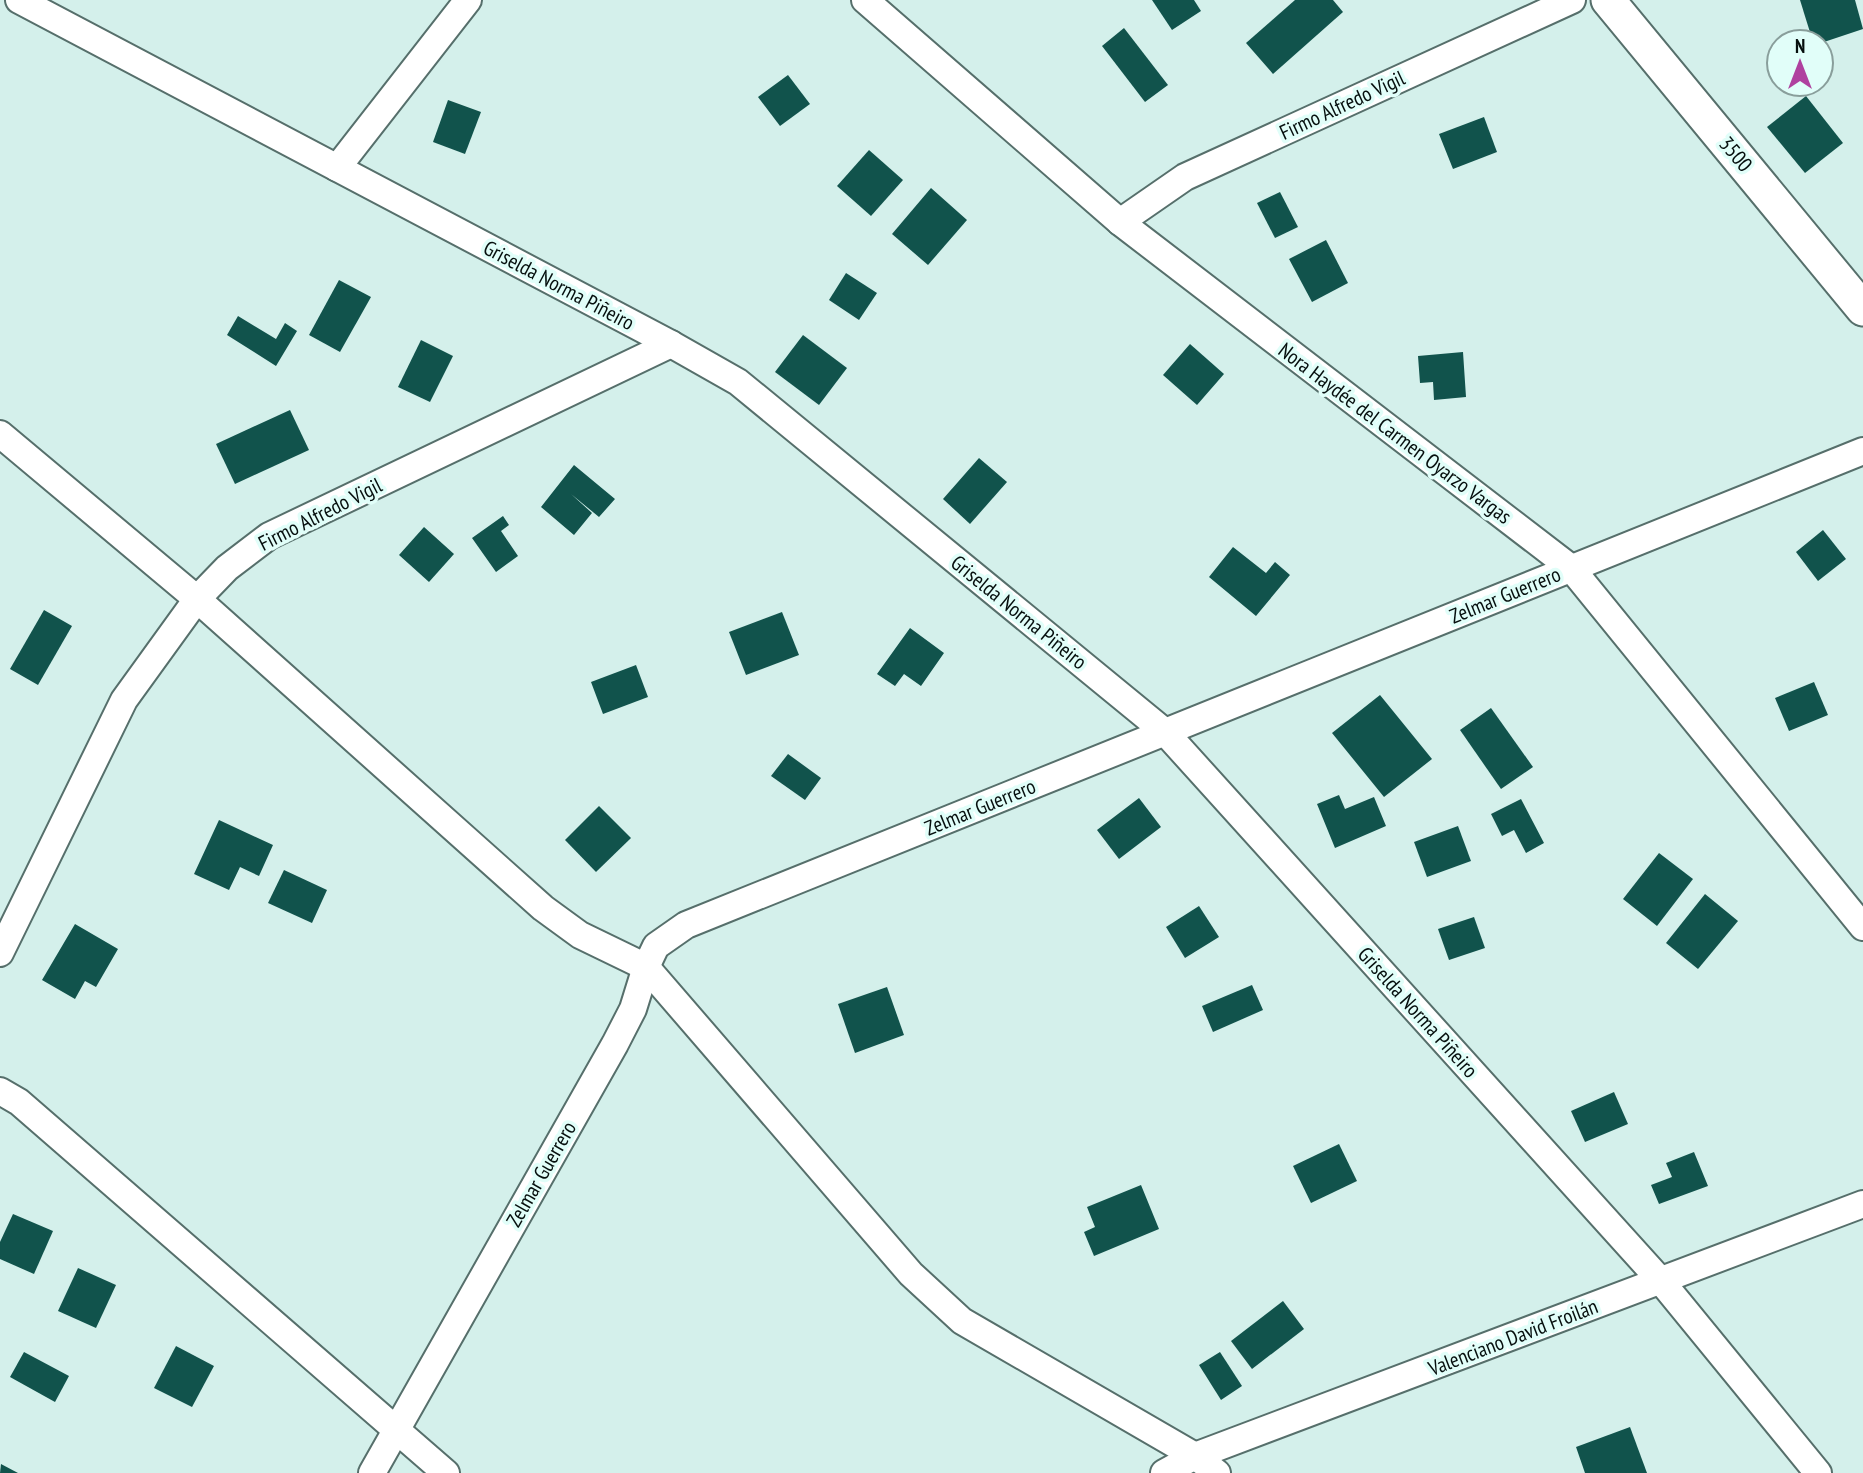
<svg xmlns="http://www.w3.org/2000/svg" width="1863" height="1473" font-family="'PT Sans Narrow',sans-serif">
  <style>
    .building { fill: #11534c }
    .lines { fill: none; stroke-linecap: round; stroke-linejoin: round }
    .minor-casing { stroke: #566f6b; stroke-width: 30 }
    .tertiary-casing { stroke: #566f6b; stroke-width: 37 }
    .minor { stroke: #fff; stroke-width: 26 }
    .tertiary { stroke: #fff; stroke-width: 33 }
    .labels { text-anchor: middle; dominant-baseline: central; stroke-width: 7; stroke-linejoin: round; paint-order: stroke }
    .street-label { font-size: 21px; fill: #060f0e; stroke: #e1fef9 }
  </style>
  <rect width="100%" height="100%" fill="#d4f0eb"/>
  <g class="building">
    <polygon points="1152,0 1194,0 1201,11 1172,30"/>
    <polygon points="1295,0 1333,0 1343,12 1273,74 1246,43"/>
    <polygon points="1800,0 1855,0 1863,29 1821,43 1813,42"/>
    <polygon points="1124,28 1168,85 1145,102 1102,46"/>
    <polygon points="788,75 810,104 780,126 758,97"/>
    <polygon points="1806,96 1843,143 1805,173 1767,127"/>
    <polygon points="448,100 481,112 465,154 433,142"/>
    <polygon points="1484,117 1497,152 1453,169 1439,134"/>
    <polygon points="869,150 903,180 871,216 837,186"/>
    <polygon points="931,188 967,220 928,265 892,234"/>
    <polygon points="1280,192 1298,227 1275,238 1257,203"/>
    <polygon points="1326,240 1348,283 1312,302 1289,259"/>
    <polygon points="846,273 877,293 859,320 829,300"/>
    <polygon points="339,280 371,297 340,352 309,335"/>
    <polygon points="238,316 276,339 285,323 297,331 276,366 227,335"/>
    <polygon points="803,335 847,368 819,405 775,372"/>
    <polygon points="421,340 453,356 430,402 398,387"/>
    <polygon points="1190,344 1224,374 1197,405 1163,375"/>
    <polygon points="1463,352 1466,397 1434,400 1433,382 1420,383 1418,356"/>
    <polygon points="290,410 309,450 235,484 216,444"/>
    <polygon points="979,458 1007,482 970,524 943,499"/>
    <polygon points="574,465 615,499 599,517 571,494 592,513 574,535 541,507"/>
    <polygon points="503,516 509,525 501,531 518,556 496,572 472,538"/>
    <polygon points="424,527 454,554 429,582 399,555"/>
    <polygon points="1823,530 1846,559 1818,581 1796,552"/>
    <polygon points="1233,547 1266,573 1275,562 1290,575 1256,616 1209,577"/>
    <polygon points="44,610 72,626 38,685 10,669"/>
    <polygon points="782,612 799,655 746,675 729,632"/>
    <polygon points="910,628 944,653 921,686 904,674 895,686 877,674"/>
    <polygon points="636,665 648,697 603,714 591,682"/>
    <polygon points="1814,682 1828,715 1789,731 1775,698"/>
    <polygon points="1380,695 1432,759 1384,797 1332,733"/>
    <polygon points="1491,708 1533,767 1501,789 1460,730"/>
    <polygon points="788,754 821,778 805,800 771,776"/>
    <polygon points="1339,795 1345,809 1374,797 1386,826 1335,848 1317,804"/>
    <polygon points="1139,798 1161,827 1119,859 1097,830"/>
    <polygon points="1521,799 1544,843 1526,853 1514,830 1502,836 1491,814"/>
    <polygon points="599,806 631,838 596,872 565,840"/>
    <polygon points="219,820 273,845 259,876 240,867 229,890 194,874"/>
    <polygon points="1458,826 1471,861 1427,877 1414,842"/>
    <polygon points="1659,853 1693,879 1657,926 1623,899"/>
    <polygon points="284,870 327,890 312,923 268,903"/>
    <polygon points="1705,894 1738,921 1698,969 1666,943"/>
    <polygon points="1199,906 1219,937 1185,958 1166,927"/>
    <polygon points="1474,917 1485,948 1449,960 1438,929"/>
    <polygon points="75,924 118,949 96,987 85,981 75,999 42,980"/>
    <polygon points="1252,985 1263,1010 1213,1032 1202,1006"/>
    <polygon points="887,987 904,1035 855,1053 838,1004"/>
    <polygon points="1614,1092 1628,1124 1585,1142 1571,1111"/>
    <polygon points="1339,1144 1357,1181 1311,1203 1293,1166"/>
    <polygon points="1694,1152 1708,1186 1659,1204 1651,1185 1672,1177 1666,1163"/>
    <polygon points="1141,1185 1159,1229 1094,1256 1084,1232 1095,1227 1087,1207"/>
    <polygon points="13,1214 53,1231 34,1274 0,1259 0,1242"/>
    <polygon points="78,1268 116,1285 96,1328 58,1311"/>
    <polygon points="1283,1301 1304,1329 1252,1369 1231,1341"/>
    <polygon points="176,1346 214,1366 192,1407 154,1388"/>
    <polygon points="24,1352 69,1376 55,1402 10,1377"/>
    <polygon points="1220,1352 1242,1386 1221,1400 1199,1365"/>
    <polygon points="1630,1427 1647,1473 1585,1473 1576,1447"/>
    <polygon points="1,1464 18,1473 0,1473"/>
  </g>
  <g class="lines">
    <g class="minor-casing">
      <g id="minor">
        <polyline points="19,0 671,344 738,382 1165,732 1661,1281 1818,1473"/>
        <polyline points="865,0 1120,222 1571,568 1863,927"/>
        <polyline points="337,168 468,0"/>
        <polyline points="1120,222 1185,177 1572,0"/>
        <polyline points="0,434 197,599 543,908 580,935 646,967 911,1274 962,1321 1195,1456 1217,1473"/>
        <polyline points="0,953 124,700 197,599 227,568 269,536 671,344"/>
        <polyline points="0,1091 19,1102 446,1473"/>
        <polyline points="372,1473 615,1044 633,1009 646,967 656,946 686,925 1863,451"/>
        <polyline points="1164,1473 1195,1456 1863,1204"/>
      </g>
    </g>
    <g class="tertiary-casing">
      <polyline id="tertiary" points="1608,0 1863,309"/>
    </g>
    <use href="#minor" class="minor"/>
    <use href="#tertiary" class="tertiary"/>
  </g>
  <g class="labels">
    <g class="street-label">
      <text transform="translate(1342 105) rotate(-25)">Firmo Alfredo Vigil</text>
      <text transform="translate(1736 154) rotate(50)">3500</text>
      <text transform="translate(559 285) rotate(28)">Griselda Norma Piñeiro</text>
      <text transform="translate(1395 433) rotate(37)">Nora Haydée del Carmen Oyarzo Vargas</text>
      <text transform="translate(320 514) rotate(-27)">Firmo Alfredo Vigil</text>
      <text transform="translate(1505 595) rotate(-22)">Zelmar Guerrero</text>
      <text transform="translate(1019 612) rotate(39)">Griselda Norma Piñeiro</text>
      <text transform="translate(980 807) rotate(-22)">Zelmar Guerrero</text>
      <text transform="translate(1418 1012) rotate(48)">Griselda Norma Piñeiro</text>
      <text transform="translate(541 1174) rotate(-60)">Zelmar Guerrero</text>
      <text transform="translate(1513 1337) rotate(-21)">Valenciano David Froilán</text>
    </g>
  </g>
  <g transform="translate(1800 63)"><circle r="33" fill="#e1fef9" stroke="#899e9b" stroke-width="2"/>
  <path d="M0-5L12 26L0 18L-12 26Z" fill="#af419f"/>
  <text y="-10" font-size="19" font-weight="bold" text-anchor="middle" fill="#060f0e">N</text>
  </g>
</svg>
